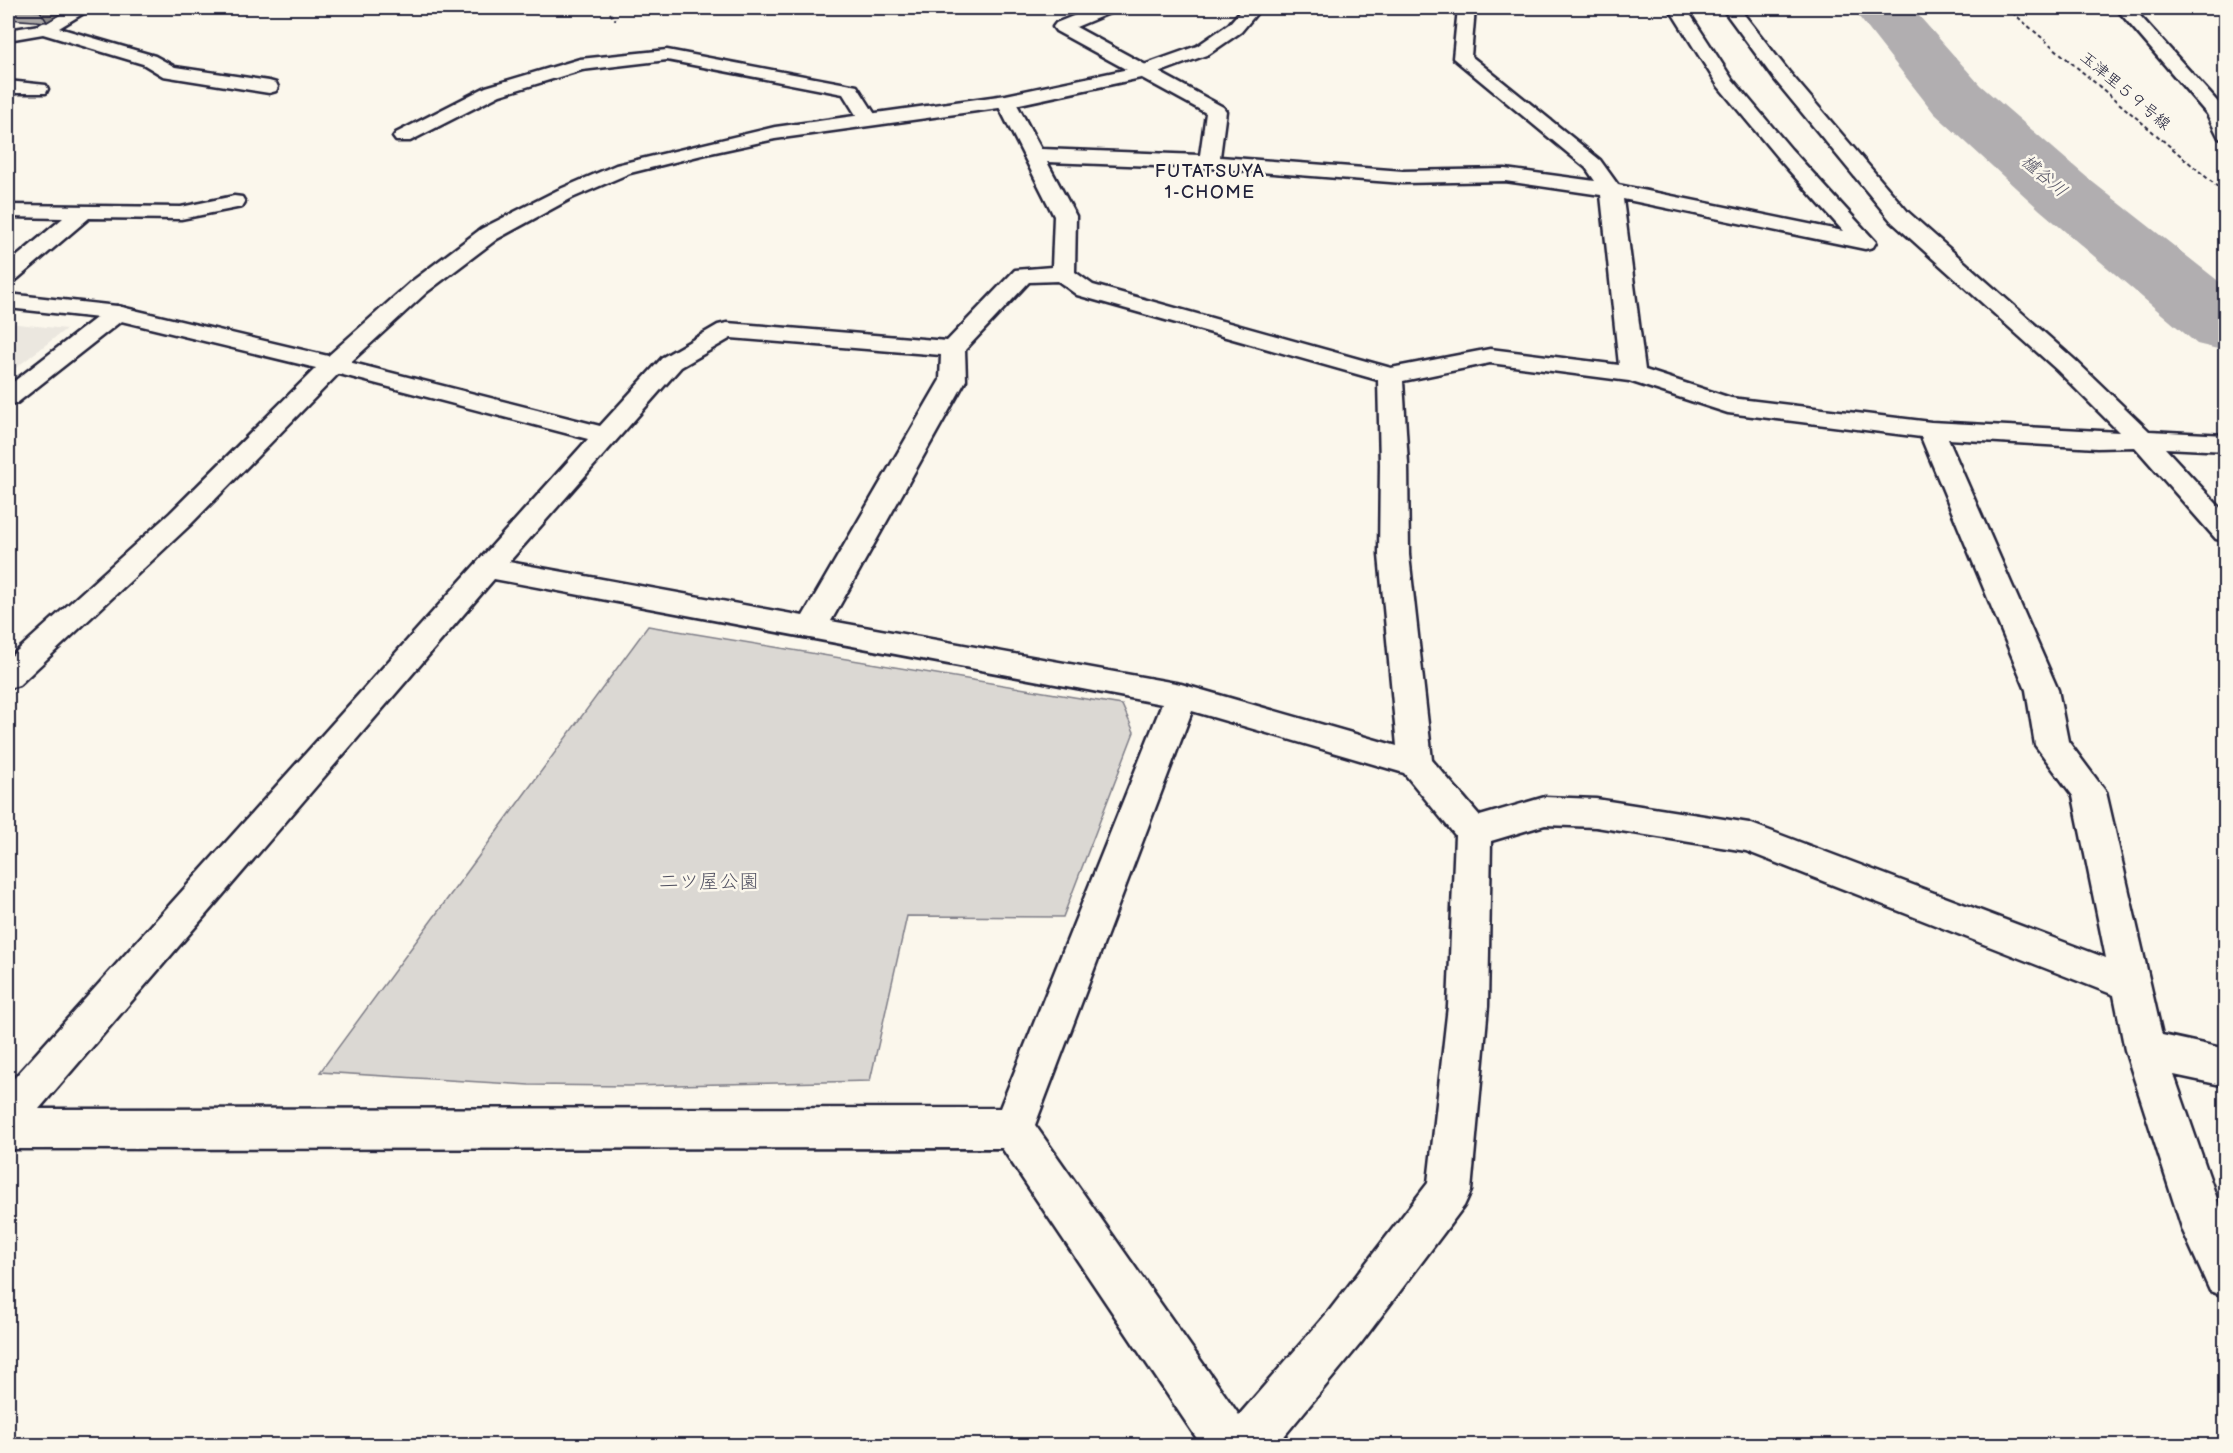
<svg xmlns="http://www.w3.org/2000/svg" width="2233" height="1453" font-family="'Balsamiq Sans','Klee One',sans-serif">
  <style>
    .built { fill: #ebe7df }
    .green { fill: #dbd8d3; stroke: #7e7d87; stroke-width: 1.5 }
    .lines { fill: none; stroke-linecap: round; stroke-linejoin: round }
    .river { fill: #b1aeb0; fill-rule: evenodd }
    .street-casing { stroke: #22223b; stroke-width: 5 }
    .secondary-casing { stroke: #22223b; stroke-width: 5 }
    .path { stroke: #22223b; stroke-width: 2; stroke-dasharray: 4 3; stroke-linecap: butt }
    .street { fill: #fbf7ec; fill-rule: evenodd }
    .secondary { fill: #fbf7ec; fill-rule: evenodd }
    .wall { fill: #aaa7a5; stroke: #22223b; stroke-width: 1.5 }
    .shaded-wall { fill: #8b8886; stroke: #22223b; stroke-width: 1.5 }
    .building { fill: #c6c2c0; stroke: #22223b; stroke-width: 1.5 }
    .labels { text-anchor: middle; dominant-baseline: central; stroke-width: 5; stroke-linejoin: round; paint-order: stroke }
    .far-street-label { font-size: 16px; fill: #22223b; stroke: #fbf7ec }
    .far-neighbourhood-label { font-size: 18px; letter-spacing: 1.5px; fill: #22223b; stroke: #fbf7ec }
    .far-water-label { font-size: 18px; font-style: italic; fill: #545364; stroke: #fbf7ec }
    .park-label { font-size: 20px; fill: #505061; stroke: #fbf7ec }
  </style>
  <rect width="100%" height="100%" fill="#fbf7ec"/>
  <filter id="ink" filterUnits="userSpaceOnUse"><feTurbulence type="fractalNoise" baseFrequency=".0167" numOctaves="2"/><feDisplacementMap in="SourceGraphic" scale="12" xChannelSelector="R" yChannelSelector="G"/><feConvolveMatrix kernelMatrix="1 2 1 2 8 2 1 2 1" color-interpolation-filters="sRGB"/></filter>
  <g filter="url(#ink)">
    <polygon class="built" points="8,323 66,329 8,374"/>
    <polygon class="green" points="648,626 1122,705 1134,732 1063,917 907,916 870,1081 628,1086 529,1085 320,1072"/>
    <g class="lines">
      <polygon class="river" points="1852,8 1912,8 1980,85 2090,180 2226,287 2226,351 2197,344 2040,210 1934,113"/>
      <g class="street-casing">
        <g id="street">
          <polygon points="71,8 92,8 59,28 155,56 175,67 269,81 276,83 278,87 276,91 269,93 163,76 143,64 43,34 8,40 8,30 39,25"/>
          <path d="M1093,8H1115L1112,12L1076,27L1223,107L1226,111L1220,157L1403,171L1505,169L1595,181L1586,168L1453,58L1458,8H1475L1471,56L1600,160L1618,185L1843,231L1777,157L1718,86L1669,8H1686L1732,79L1791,149L1876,242L1873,247L1865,249L1623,199L1645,370L1731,398L1931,422L2119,432L2057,370L1892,222L1775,80L1722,8H1739L1789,72L1908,212L2075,360L2149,431L2226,435V451L2165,448L2226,514V541L2216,539L2135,447L2097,448L1948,439L2058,690L2068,741L2106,792L2162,1035L2226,1049V1086L2174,1075L2226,1225V1297L2210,1291L2183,1231L2125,1050L2114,995L1746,851L1596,827L1545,825L1491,841L1488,1006L1471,1191L1464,1206L1361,1343L1276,1446H1202L1002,1148L8,1149V1085L588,439L324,370L321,365L324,360L333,358L600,426L663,357L718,325L727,323L947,341L1015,270L1052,267L1054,216L996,101L999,97H1013L1041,149L1200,155L1206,113L1056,31L1053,27L1056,23ZM1047,162L1209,168L1403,183L1505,181L1601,195L1619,365L1490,349L1391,368L1093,285L1075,272L1076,216ZM1058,281L1077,295L1378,380L1380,464L1379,555L1397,746L1181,684L831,621L966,380L965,350L1029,282ZM731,338L941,355L940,380L803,616L509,562L681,367ZM1490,363L1629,381L1728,413L1921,437L2026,690L2035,745L2073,796L2106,958L1749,823L1596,799L1545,797L1480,816L1432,760L1409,555L1408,464L1403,381ZM494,579L1162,704L1000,1108L39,1109ZM1192,711L1404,773L1455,835L1448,1006L1428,1183L1329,1311L1239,1415L1035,1125Z"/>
          <polygon points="2116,8 2133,8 2223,108 2226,112 2226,140 2219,138 2207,114"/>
          <polygon points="667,50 857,86 878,119 875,123 861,123 843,94 667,60 582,70 500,95 410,141 396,141 393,137 396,133 486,87 580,59"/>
          <polygon points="8,81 46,85 48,89 46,93 8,93"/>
          <polygon points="234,196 242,197 245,202 242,207 181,219 89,218 16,280 8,282 8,264 63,218 8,217 8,205 181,207"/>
          <polygon points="117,306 125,308 129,313 125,318 17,403 8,406 8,386 109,308"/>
        </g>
      </g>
      <g class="secondary-casing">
        <polygon id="secondary" points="1243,8 1261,8 1241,32 1209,54 1150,76 1006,107 775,139 706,154 630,173 572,198 497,239 427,292 342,370 190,525 19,685 8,688 8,659 170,513 316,368 117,320 8,308 8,294 117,306 328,356 411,282 481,229 558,190 616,165 775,127 1006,95 1138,67 1197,46 1229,24"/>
      </g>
      <g class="path">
        <polyline points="605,8 616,20"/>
        <polyline points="2007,8 2226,194"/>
      </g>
      <use href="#street" class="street"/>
      <use href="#secondary" class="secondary"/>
    </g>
    <polygon class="wall" points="8,8 70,8 47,22 8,19"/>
    <polygon class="shaded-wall" points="46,8 70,8 47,22 40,11"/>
    <polygon class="building" points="8,8 46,8 40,11"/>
  </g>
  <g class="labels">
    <g class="far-street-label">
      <text transform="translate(2125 91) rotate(40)">玉津里５９号線</text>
    </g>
    <g class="far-neighbourhood-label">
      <text x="1210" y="171">FUTATSUYA<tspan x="1210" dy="21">1-CHOME</tspan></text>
    </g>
    <g class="far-water-label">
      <text transform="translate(2044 176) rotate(41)">櫨谷川</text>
    </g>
    <g class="park-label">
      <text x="709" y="882">二ツ屋公園</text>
    </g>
  </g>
  <rect width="2233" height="1453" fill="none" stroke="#fbf7ec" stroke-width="30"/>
  <rect x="15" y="15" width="2203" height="1423" fill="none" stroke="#22223b" stroke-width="2" filter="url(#ink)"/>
</svg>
